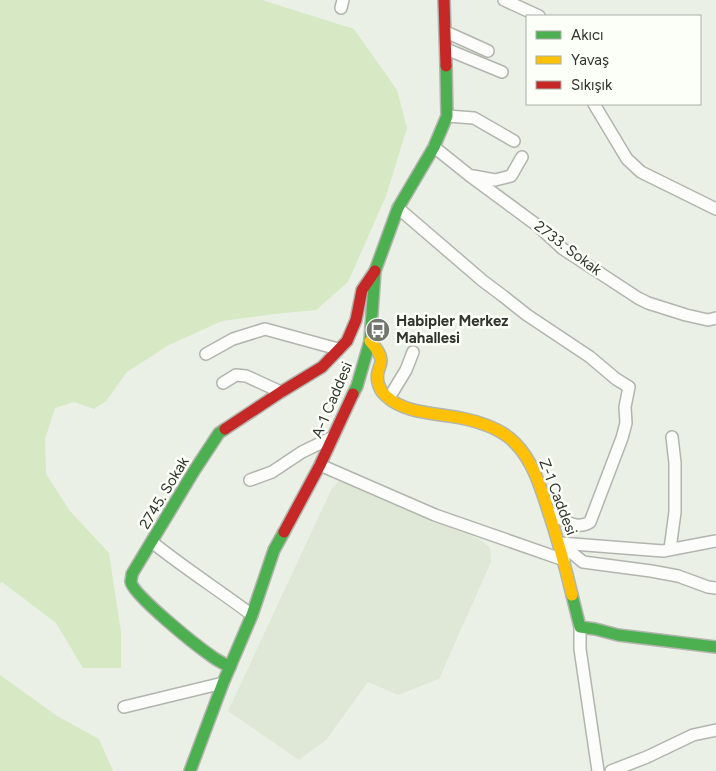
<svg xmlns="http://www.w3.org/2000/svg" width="716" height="771" font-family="Figtree,sans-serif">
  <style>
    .built { fill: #dfe8d7 }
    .green { fill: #d6e8c4 }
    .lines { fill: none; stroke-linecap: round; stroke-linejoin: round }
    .street-casing { stroke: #b1b5ad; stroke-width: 14 }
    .fast-casing { stroke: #b1b5ad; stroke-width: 14 }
    .slow-casing { stroke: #b1b5ad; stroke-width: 14 }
    .jam-casing { stroke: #b1b5ad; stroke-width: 14 }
    .street { stroke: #fcfdfb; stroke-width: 11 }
    .fast { stroke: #4caf50; stroke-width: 11 }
    .slow { stroke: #ffc107; stroke-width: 11 }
    .jam { stroke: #c62828; stroke-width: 11 }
    .labels { text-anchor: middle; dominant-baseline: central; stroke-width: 5; stroke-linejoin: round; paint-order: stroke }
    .street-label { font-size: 15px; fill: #31352e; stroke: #fbfff8 }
    .poi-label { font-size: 15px; font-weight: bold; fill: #31352e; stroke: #fbfff8; text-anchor: start }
  </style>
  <rect width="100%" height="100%" fill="#ebf0e6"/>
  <polygon class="built" points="339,481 348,481 481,540 490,548 491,562 439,679 398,695 368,682 326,740 299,760 228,711 332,488"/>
  <g class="green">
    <polygon points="0,0 262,0 354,29 397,90 407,128 386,196 348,282 316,310 274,314 222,321 169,345 127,372 106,401 94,409 74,402 55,408 45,439 46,474 70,511 109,553 121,632 121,668 83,668 56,623 2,582 0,584"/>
    <polygon points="0,675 57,716 99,739 113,771 0,771"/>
  </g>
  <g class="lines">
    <g class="street-casing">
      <g id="street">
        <polyline points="504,0 539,16"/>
        <polyline points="341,8 343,0"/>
        <polyline points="446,32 488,51"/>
        <polyline points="446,49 502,72"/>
        <polyline points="594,104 627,159 641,172 716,209"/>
        <polyline points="447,116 474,118 514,141"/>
        <polyline points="434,147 469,175 538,226 563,249 638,298 648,303 686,315 708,320 716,318"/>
        <polyline points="473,176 495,180 511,176 522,157"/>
        <path d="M398,208L483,281L503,296L527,315L590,357L616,379L629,387L625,407L626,423L622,438L590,522C576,531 562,519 549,512"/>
        <polyline points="206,354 233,339 265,329 338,349"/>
        <polyline points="223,383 236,375 246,376 281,392"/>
        <polyline points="389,398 406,370 413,352"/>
        <polyline points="320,465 435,515 564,560"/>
        <polyline points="250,480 272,472 302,452 333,437"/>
        <path d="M152,542C184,568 219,590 252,615"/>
        <polyline points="560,543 583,562 651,571 678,576 708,587 716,588"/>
        <polyline points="560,543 663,551 716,541"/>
        <polyline points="670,549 675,512 675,463 672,437"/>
        <polyline points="580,627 580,649 598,771"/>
        <polyline points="124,707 223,683"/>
        <polyline points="611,771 647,757 693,735 716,730"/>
      </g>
    </g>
    <g class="fast-casing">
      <g id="fast">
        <polyline points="353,394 357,386 370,341 375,271 398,208 434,147 447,116 446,66"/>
        <path d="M225,429L219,433L194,471L132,574C132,577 131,579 131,582C133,595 197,646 210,655C216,660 223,663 230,667"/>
        <polyline points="572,595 580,627 595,629 618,635 716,647"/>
        <polyline points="190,771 223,683 252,615 274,550 284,532"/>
      </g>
    </g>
    <g class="slow-casing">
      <path id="slow" d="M370,341C374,346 381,353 381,361C381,364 379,368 378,372C376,380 379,390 386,396C405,414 437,413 461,418C480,422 502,429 515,443C532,460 540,485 547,507C557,537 565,565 572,595"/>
    </g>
    <g class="jam-casing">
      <g id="jam">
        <polyline points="444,0 446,66"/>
        <polyline points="225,429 281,392 322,367 347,341 356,320 362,290 375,271"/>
        <polyline points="284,532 320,465 353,394"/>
      </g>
    </g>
    <use href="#street" class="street"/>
    <use href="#fast" class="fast"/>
    <use href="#slow" class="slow"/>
    <use href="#jam" class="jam"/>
  </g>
  <defs>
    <g id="bus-disc" transform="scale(1.25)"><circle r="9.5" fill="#72766e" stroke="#fbfff8"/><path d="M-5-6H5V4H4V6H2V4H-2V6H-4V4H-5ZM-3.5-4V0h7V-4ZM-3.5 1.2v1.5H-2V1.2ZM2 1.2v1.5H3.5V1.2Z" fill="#fff"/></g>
  </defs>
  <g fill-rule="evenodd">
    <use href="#bus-disc" x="378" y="330"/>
  </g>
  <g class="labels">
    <g class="street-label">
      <text transform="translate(568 248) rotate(37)">2733. Sokak</text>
      <text transform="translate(332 400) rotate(-67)">A-1 Caddesi</text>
      <text transform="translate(164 493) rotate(-59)">2745. Sokak</text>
      <text transform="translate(558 497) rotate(69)">Z-1 Caddesi</text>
    </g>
    <g class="poi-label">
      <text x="396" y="321">Habipler Merkez<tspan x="396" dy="17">Mahallesi</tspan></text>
    </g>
  </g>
  <rect x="526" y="15" width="175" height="90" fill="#fbfff8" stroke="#aaaea7"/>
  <rect x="536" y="31" width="25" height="8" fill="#4caf50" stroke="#aaaea7"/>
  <text x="571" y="40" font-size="15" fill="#31352e">Akıcı</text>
  <rect x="536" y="56" width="25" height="8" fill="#ffc107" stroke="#aaaea7"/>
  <text x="571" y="65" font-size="15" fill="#31352e">Yavaş</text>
  <rect x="536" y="81" width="25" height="8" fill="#c62828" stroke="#aaaea7"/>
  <text x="571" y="90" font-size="15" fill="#31352e">Sıkışık</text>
</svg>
